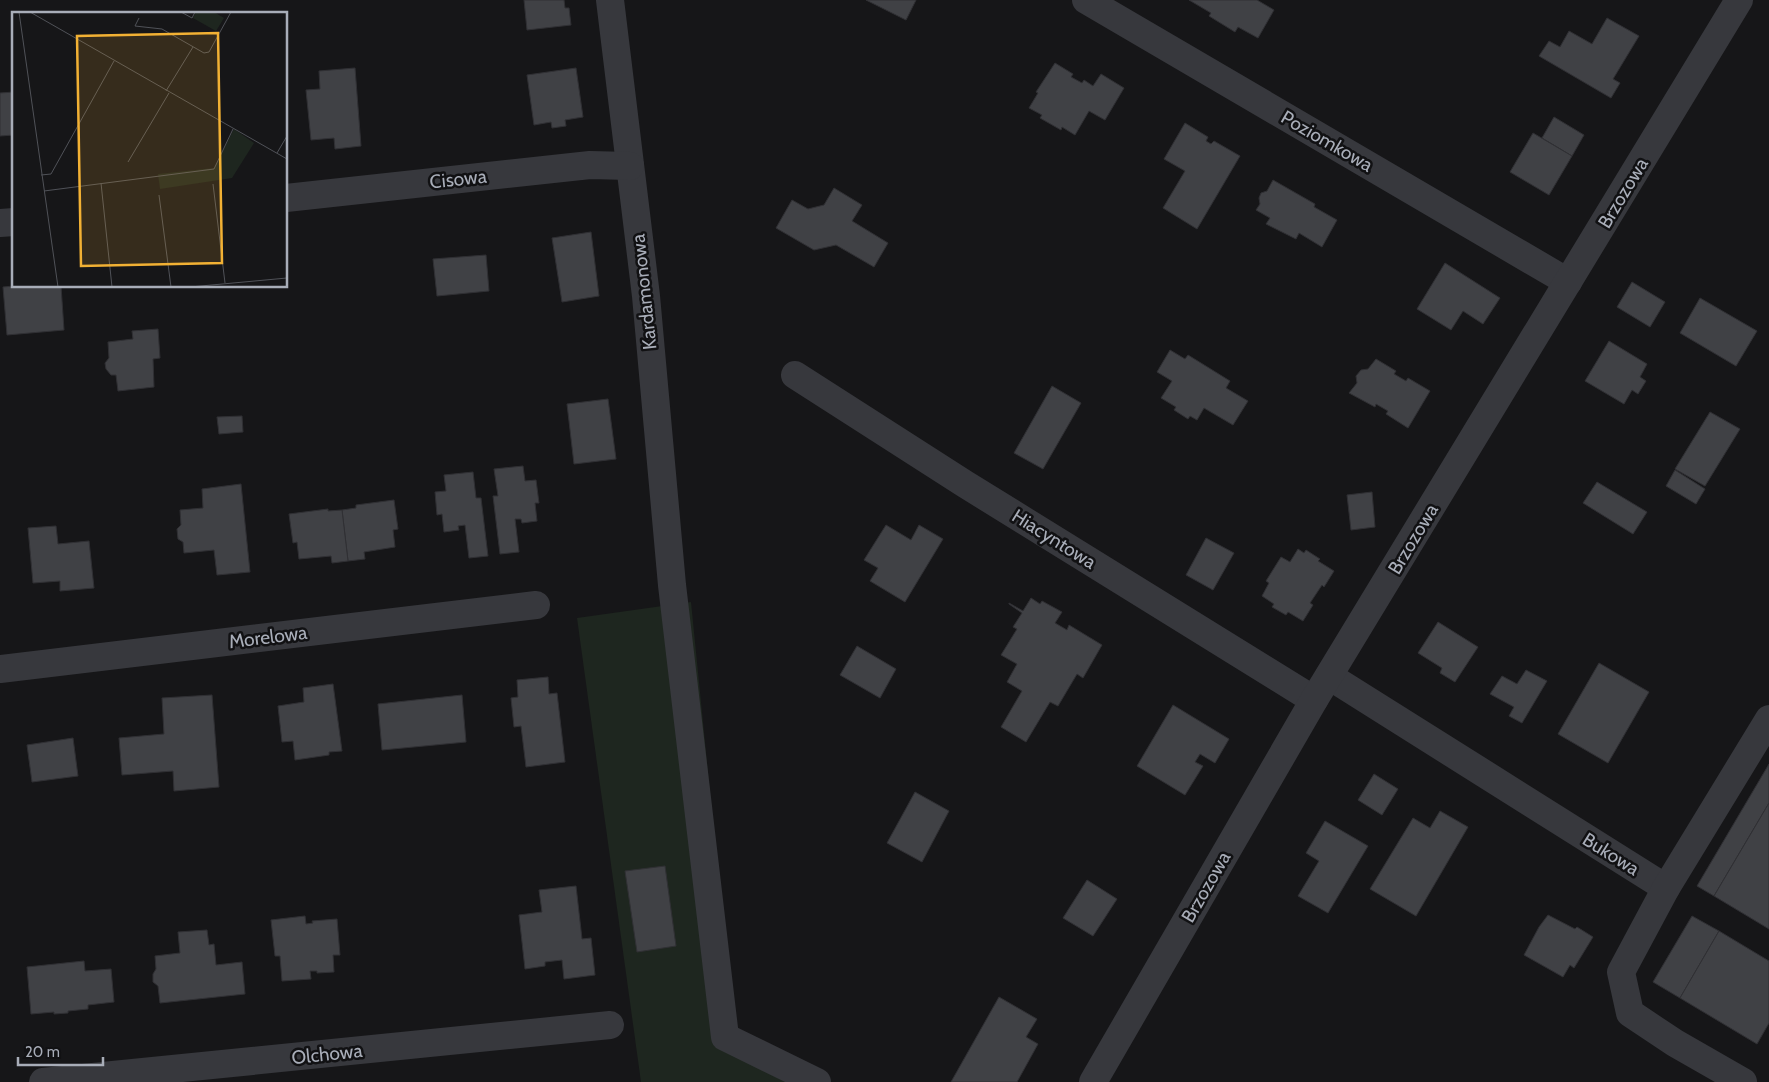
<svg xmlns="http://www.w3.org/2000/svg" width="1769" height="1082" font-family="Cabin,sans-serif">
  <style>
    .green { fill: #1e261f }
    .building { fill: #404145; stroke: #303034 }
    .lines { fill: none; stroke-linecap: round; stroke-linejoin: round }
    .minor { stroke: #37383d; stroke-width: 28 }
    .labels { text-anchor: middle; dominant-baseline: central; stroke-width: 5; stroke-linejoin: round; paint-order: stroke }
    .street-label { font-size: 19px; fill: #a8adb8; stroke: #111113 }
    .inset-road { fill: none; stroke: #505258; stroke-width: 1 }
    .view { fill: #f2b134; fill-opacity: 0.15; stroke: #f2b134; stroke-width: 2.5 }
    .inset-edge { fill: none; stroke: #a8adb8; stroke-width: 2.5 }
  </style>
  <rect width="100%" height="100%" fill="#161618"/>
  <polygon class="green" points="691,602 734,1033 823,1082 641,1082 577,618"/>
  <g class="building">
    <polygon points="524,0 564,0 565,8 569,8 571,25 527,30"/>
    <polygon points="866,0 916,0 906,20"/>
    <polygon points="1189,0 1257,0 1274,10 1258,38 1238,27 1235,32 1209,16 1211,13"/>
    <polygon points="1607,18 1639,36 1613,79 1620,83 1611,98 1539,56 1549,41 1560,47 1569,31 1592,44"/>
    <polygon points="1055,63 1073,74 1071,77 1082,83 1084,80 1093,86 1101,74 1124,88 1105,120 1089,111 1075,135 1062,127 1061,130 1040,118 1042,115 1029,108 1038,93 1036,92"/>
    <polygon points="355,68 361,146 335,149 334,138 311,140 306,90 320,89 319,71"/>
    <polygon points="576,68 583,117 565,120 566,126 552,128 551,122 534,125 527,75"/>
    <polygon points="14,92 14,135 0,136 0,93"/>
    <polygon points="1554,117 1584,135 1572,156 1542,138"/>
    <polygon points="1185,123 1208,137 1206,141 1211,144 1214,141 1240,156 1197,229 1163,208 1185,171 1164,159"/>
    <polygon points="1533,133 1572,156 1549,195 1510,172"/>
    <polygon points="1273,180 1315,204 1314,207 1337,220 1322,247 1299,233 1296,239 1266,224 1270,218 1256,210 1260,204 1259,198 1261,193 1267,191"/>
    <polygon points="834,188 862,205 852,221 888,243 874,267 836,245 814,250 776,228 792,200 808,209 824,205"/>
    <polygon points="591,232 599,296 562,302 552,238"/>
    <polygon points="486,255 489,291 437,296 433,259"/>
    <polygon points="1445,263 1500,298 1483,324 1463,311 1451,330 1417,309"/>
    <polygon points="1632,282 1665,302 1650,327 1617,307"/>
    <polygon points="14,286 61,286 64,330 7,335 3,287"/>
    <polygon points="1700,298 1757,331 1736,366 1680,333"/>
    <polygon points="158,329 160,358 153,359 154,387 118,391 116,375 111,375 106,369 105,363 109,358 108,342 133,339 132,331"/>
    <polygon points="1609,341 1647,364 1640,377 1646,381 1638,394 1632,390 1624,404 1585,381"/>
    <polygon points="1170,350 1185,359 1188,355 1230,381 1226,388 1248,401 1233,425 1204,408 1197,420 1190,416 1188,419 1174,410 1176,407 1161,398 1172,381 1157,372"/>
    <polygon points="1376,359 1396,371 1394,374 1406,381 1408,378 1430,391 1408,428 1386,414 1388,411 1376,404 1375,407 1349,393 1357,383 1356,376 1361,370 1368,369"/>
    <polygon points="1052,386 1081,403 1043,469 1014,453"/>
    <polygon points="608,399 616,459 574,464 567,404"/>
    <polygon points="1710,412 1740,429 1705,486 1675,469"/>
    <polygon points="242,416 243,432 219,434 217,417"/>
    <polygon points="523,466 525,481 536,480 539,503 535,503 537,521 522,523 521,519 515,519 519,552 500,554 493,496 498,496 494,469"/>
    <polygon points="1675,470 1705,489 1696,504 1666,486"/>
    <polygon points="473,472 476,498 481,498 488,556 469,558 465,525 458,526 459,530 444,532 442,514 437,515 435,492 446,491 444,475"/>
    <polygon points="1597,482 1647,512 1633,534 1583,503"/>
    <polygon points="241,484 250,572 217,575 214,550 184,553 183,542 178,539 177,529 181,525 180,510 203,508 202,489"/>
    <polygon points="1372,492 1375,527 1351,530 1347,495"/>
    <polygon points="394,500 398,529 393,530 395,547 364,552 365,559 348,561 342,510 356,508 356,505"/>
    <polygon points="328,509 328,511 342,510 348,561 332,563 331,556 299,559 297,542 293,543 289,514"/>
    <polygon points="886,525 911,540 919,525 943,539 905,602 870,581 878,568 864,560"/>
    <polygon points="56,526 58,544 89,541 94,588 60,591 60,581 33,583 28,528"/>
    <polygon points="1206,538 1234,553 1213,590 1186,575"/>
    <polygon points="1298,549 1304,553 1306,550 1320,559 1318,561 1334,571 1324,587 1322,585 1310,603 1313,605 1303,621 1288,612 1286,615 1272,607 1274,604 1262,596 1269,583 1266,581 1281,557 1290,562"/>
    <polygon points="1031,598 1040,604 1042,601 1062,612 1055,623 1067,630 1069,625 1102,645 1083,678 1077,674 1058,706 1050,702 1026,742 1001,727 1022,691 1007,682 1017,664 1001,655 1017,629 1013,627 1022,613 1009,604 1009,603 1023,611"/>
    <polygon points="1438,622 1478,647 1455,682 1440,673 1442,668 1418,653"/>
    <polygon points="857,646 896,669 880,698 840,675"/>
    <polygon points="1599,663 1649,692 1608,763 1558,734"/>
    <polygon points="1526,670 1547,681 1522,723 1509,716 1514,707 1490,694 1502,676 1517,684"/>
    <polygon points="548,677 549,694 557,693 565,762 526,767 521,726 514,727 511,698 518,697 517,680"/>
    <polygon points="333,684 342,751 329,752 329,755 295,760 293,741 282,742 278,706 304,702 303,688"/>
    <polygon points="212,695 219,787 174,791 173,771 122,775 119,738 164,734 162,698"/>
    <polygon points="462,695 466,742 382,750 378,704"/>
    <polygon points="1173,705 1229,739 1215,763 1200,754 1195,762 1203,766 1185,795 1137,766"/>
    <polygon points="73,738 78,776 32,782 27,745"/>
    <polygon points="1769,764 1769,803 1714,896 1697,886"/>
    <polygon points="1374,774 1398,789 1382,815 1358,800"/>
    <polygon points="915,792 949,811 922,862 887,843"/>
    <polygon points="1769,803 1769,929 1714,896"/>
    <polygon points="1440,811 1468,827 1416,916 1370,889 1413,818 1430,828"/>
    <polygon points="1325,821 1368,846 1328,913 1298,896 1319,861 1306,853"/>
    <polygon points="665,866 676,946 637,952 625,871"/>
    <polygon points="1087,880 1117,899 1093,936 1063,918"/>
    <polygon points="576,886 582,939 591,938 595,975 564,979 562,960 545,962 545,966 525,969 519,915 542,912 539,890"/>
    <polygon points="1548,915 1575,929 1577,927 1593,937 1574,968 1570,965 1563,977 1524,955 1539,927"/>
    <polygon points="305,916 306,924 313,923 312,921 337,919 340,955 333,955 334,972 317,973 317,971 310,971 311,979 282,981 280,956 275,956 271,920"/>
    <polygon points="1692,916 1719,931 1680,998 1653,982"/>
    <polygon points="207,930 209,945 214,944 216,965 242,962 245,994 160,1003 158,986 153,982 153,974 156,969 155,956 180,953 178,932"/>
    <polygon points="1719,931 1769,961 1769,1023 1757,1044 1680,998"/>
    <polygon points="84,961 85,971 111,969 114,1002 88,1005 88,1009 68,1011 68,1013 54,1014 54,1012 31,1014 27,967"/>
    <polygon points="999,997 1037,1019 1026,1037 1038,1044 1017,1082 951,1082"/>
  </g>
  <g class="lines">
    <g class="minor">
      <polyline points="610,0 646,296 672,585 725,1037 817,1082"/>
      <polyline points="1086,0 1568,282"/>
      <polyline points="286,198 590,165 630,166"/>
      <polyline points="0,223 14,222"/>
      <polyline points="795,375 965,484 1314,700"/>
      <polyline points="0,669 536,605"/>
      <polyline points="1329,676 1666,888"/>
      <polyline points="43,1082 610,1025"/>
      <polyline points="1093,1082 1314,700 1739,0"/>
      <polyline points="1743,1082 1675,1043 1630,1013 1621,972 1666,888 1769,719"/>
    </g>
  </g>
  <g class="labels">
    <g class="street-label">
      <text transform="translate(1327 141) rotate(30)">Poziomkowa</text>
      <text transform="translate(458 179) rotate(-6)">Cisowa</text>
      <text transform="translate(1623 193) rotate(-59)">Brzozowa</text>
      <text transform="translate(644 292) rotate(-96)">Kardamonowa</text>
      <text transform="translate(1054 539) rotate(32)">Hiacyntowa</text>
      <text transform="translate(1413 539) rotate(-59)">Brzozowa</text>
      <text transform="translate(268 637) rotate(-7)">Morelowa</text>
      <text transform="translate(1611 854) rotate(32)">Bukowa</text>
      <text transform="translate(1206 887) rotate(-60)">Brzozowa</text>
      <text transform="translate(327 1054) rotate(-6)">Olchowa</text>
    </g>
  </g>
  <g transform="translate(12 12)">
    <rect width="275" height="275" fill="#161618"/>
    <path d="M184,0H202L212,6L204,19L181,6ZM222,117L242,131L220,166L148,177L146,162L202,156Z" fill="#1e261f"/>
    <path class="inset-road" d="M7,0L46,275M18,0L275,147M169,0L180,6L183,0M127,6L123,14L150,17L192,41L197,40L219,0M154,79L181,35M265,141L275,124M116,150L157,81M29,163L39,162L102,49M89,171L100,275M201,172L213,271M32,179L202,157L221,117M147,183L159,275M178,275L275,266"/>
    <path class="view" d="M206,21L210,251L69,254L65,24Z"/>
    <rect width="275" height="275" class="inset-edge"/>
  </g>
  <path d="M18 1057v8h85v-8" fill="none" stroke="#a8adb8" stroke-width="2.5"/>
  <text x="25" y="1057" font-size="15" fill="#a8adb8" stroke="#111113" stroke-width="4" paint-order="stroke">20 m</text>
</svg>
